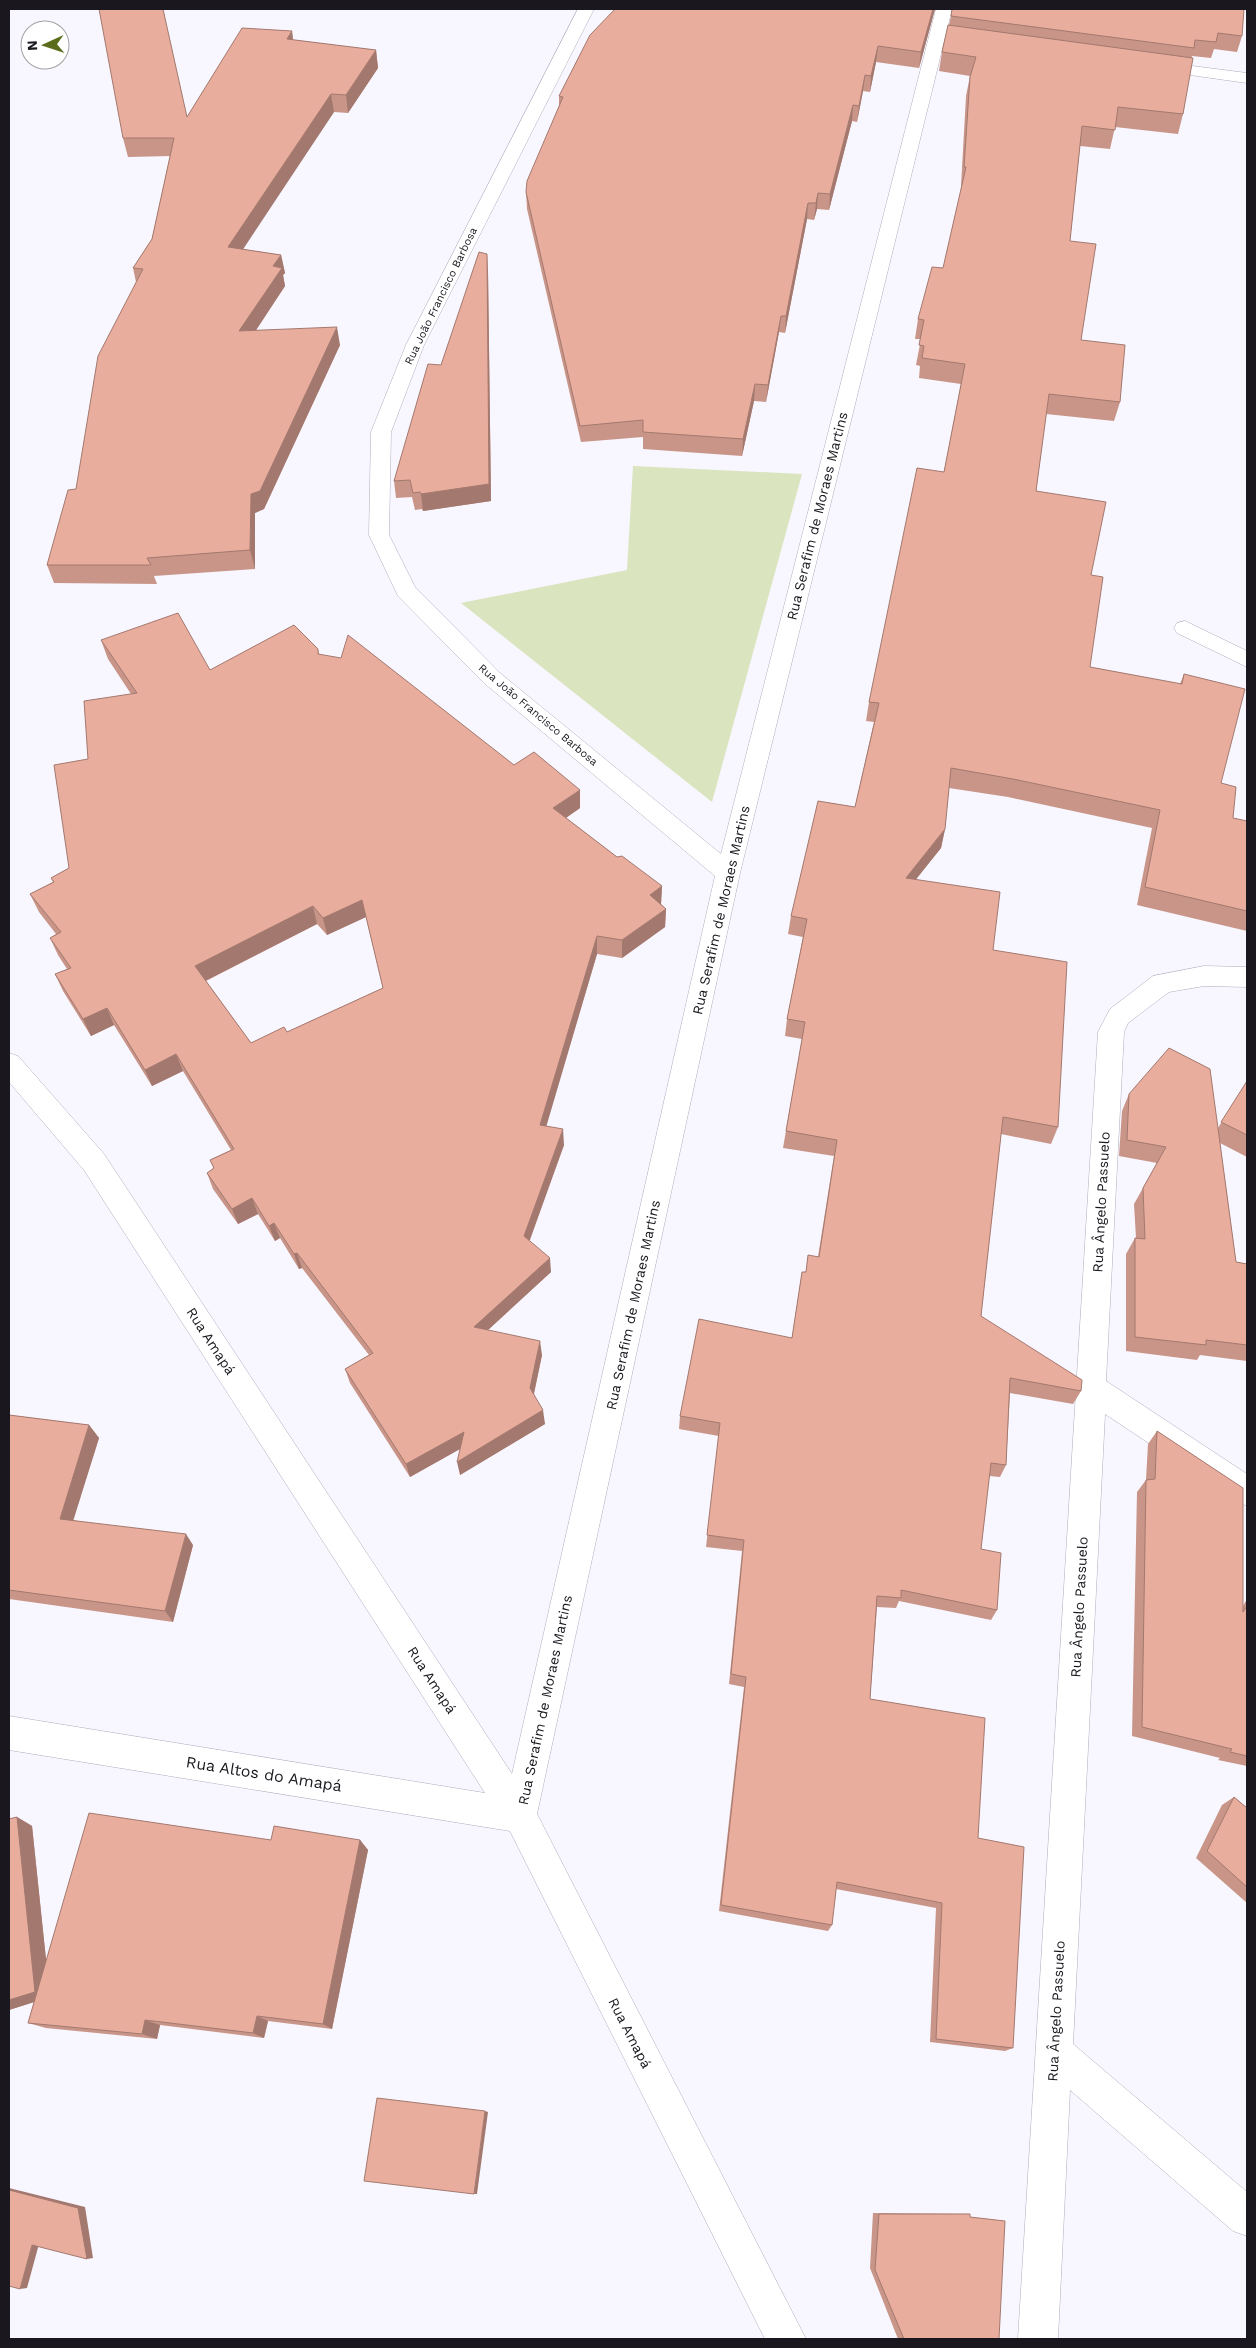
<svg xmlns="http://www.w3.org/2000/svg" width="1256" height="2348" font-family="'Work Sans',sans-serif">
  <style>
    .green { fill: #dae4be }
    .lines { fill: none; stroke-linecap: round; stroke-linejoin: round }
    .minor-casing { stroke: #b1acbe; stroke-width: 1 }
    .minor { fill: #fff; fill-rule: evenodd }
    .wall { fill: #c89588; fill-rule: evenodd }
    .shaded-wall { fill: #a3796f }
    .building { fill: #e9ad9e; stroke: #a3796f; fill-rule: evenodd }
    .labels { text-anchor: middle; dominant-baseline: central; stroke-width: 4; stroke-linejoin: round; paint-order: stroke }
    .far-street-label { font-size: 11px; fill: #1a181e; stroke: #fff }
    .street-label { font-size: 14px; fill: #1a181e; stroke: #fff }
    .near-street-label { font-size: 16px; fill: #1a181e; stroke: #fff }
  </style>
  <rect width="100%" height="100%" fill="#f8f6fe"/>
  <polygon class="green" points="633,466 802,474 712,802 461,603 627,570"/>
  <g class="lines">
    <g class="minor-casing">
      <g id="minor">
        <polygon points="578,9 594,9 424,345 391,432 389,535 415,587 500,673 721,854 936,9 952,9 740,873 537,1814 806,2339 765,2339 510,1831 9,1750 9,1716 485,1793 84,1170 9,1082 9,1053 18,1056 104,1154 512,1774 715,876 484,683 398,596 369,535 371,432 406,345"/>
        <polygon points="1153,61 1247,73 1247,83 1147,69 1145,66 1147,63"/>
        <polygon points="1185,621 1247,651 1247,667 1177,633 1174,628 1177,623"/>
        <polygon points="1204,966 1247,967 1247,987 1204,986 1169,992 1128,1023 1124,1032 1106,1381 1247,1474 1247,1506 1236,1501 1105,1414 1073,2044 1247,2192 1247,2236 1233,2231 1070,2090 1058,2339 1018,2339 1098,1032 1110,1009 1153,976"/>
      </g>
    </g>
    <use href="#minor" class="minor"/>
  </g>
  <g class="wall">
    <polygon points="935,9 919,68 876,62 870,92 863,91 857,122 852,121 829,210 817,209 814,220 807,219 785,333 779,332 766,402 754,401 742,456 643,449 643,437 581,442 527,209 526,192 559,107 559,96"/>
    <polygon points="1244,9 1242,36 1237,52 1214,49 1211,58 1192,56 1183,114 1178,134 1115,127 1110,149 1080,146 1070,241 1081,340 1120,402 1114,421 1046,414 1036,491 1091,575 1090,667 1180,684 1184,674 1233,818 1247,821 1247,931 1137,905 1152,828 1008,797 949,788 945,829 941,848 915,880 993,950 1058,1127 1051,1144 1001,1134 981,1316 1081,1391 1073,1404 1010,1393 1006,1465 1000,1477 989,1476 981,1549 997,1610 991,1620 899,1601 896,1608 877,1607 870,1699 978,1838 1013,2048 1005,2051 930,2042 936,1908 836,1889 832,1925 828,1931 719,1911 744,1687 729,1684 742,1551 706,1547 719,1436 679,1429 680,1416 792,1337 802,1272 805,1272 818,1257 834,1156 783,1148 802,1039 785,1036 787,1019 803,937 788,934 791,916 855,807 874,722 866,721 869,702 944,472 961,384 919,378 920,366 916,365 921,339 915,339 918,319 943,268 962,186 961,186 966,96 970,76 939,71 942,52 949,25 951,16"/>
    <polygon points="292,31 293,40 376,50 378,68 348,113 334,112 242,249 281,255 285,273 283,275 285,286 256,330 340,345 264,509 255,513 255,569 154,576 157,584 54,583 47,565 76,489 136,282 133,268 152,239 170,156 128,157 123,138 187,117"/>
    <polygon points="488,271 491,501 423,511 422,509 415,510 412,497 396,498 394,481 441,365"/>
    <path d="M101,640L210,670L318,649L319,654L514,765L580,808L566,818L617,857L662,886L661,904L666,909L665,927L622,958L597,954L546,1126L564,1145L529,1240L551,1272L488,1330L542,1355L534,1394L545,1424L460,1475V1449L410,1477L350,1383L345,1369L369,1355L302,1268L299,1269L280,1238L275,1241L258,1214L238,1224L213,1189L207,1173L214,1169L210,1160L231,1150L183,1071L152,1086L114,1025L91,1036L63,991L55,974L67,969L58,955L50,938L56,934L39,912L30,894L53,882L51,878L69,868L88,759L131,694L108,659ZM366,917L383,988L287,1032L251,1043L206,981L317,924L327,935Z"/>
    <polygon points="1247,1081 1247,1157 1220,1143 1236,1262 1247,1264 1247,1361 1200,1355 1197,1360 1126,1351 1126,1254 1135,1238 1136,1238 1134,1204 1157,1163 1119,1156 1122,1111 1129,1094 1218,1128"/>
    <polygon points="9,1415 89,1425 99,1438 73,1520 193,1545 173,1622 9,1599"/>
    <polygon points="1157,1431 1243,1606 1247,1599 1247,1766 1218,1760 1220,1758 1132,1736 1137,1492 1146,1480 1148,1444"/>
    <polygon points="1234,1797 1247,1808 1247,1903 1196,1858 1222,1805"/>
    <polygon points="17,1817 32,1826 46,1960 271,1840 360,1840 368,1850 332,2029 268,2021 264,2038 160,2025 157,2039 46,2028 28,2023 34,2002 9,2010 9,1819"/>
    <polygon points="873,2213 970,2214 970,2217 999,2339 898,2339 870,2268"/>
  </g>
  <g class="shaded-wall">
    <polygon points="933,9 935,9 919,68 921,52"/>
    <polygon points="292,31 294,49 287,39"/>
    <polygon points="878,46 876,62 870,92 871,76"/>
    <polygon points="376,50 378,68 348,113 346,95"/>
    <polygon points="865,75 863,91 857,122 859,106"/>
    <polygon points="331,94 334,112 232,266 228,247"/>
    <polygon points="853,105 852,121 829,210 830,194"/>
    <polygon points="818,193 817,209 814,220 816,203"/>
    <polygon points="808,203 807,219 785,333 786,316"/>
    <polygon points="487,254 488,271 491,501 423,511 421,494"/>
    <polygon points="281,255 285,273 283,275 285,286 243,350 239,331 273,266"/>
    <polygon points="781,316 779,332 766,402 768,385"/>
    <polygon points="337,327 340,345 264,509 255,513 255,569 250,550 251,494"/>
    <polygon points="755,384 754,401 742,456 743,439"/>
    <polygon points="580,790 580,808 554,826 553,808"/>
    <polygon points="945,829 941,848 902,897 906,878"/>
    <polygon points="662,886 661,904 650,913 650,895"/>
    <polygon points="362,900 366,917 327,935 323,918"/>
    <polygon points="313,906 317,924 201,983 195,966"/>
    <polygon points="666,909 665,927 622,958 622,940"/>
    <polygon points="597,936 597,954 542,1141 540,1125"/>
    <polygon points="107,1008 114,1025 91,1036 83,1019"/>
    <polygon points="176,1054 183,1071 152,1086 145,1070"/>
    <polygon points="563,1129 564,1145 526,1251 524,1236"/>
    <polygon points="252,1198 258,1214 238,1224 232,1209"/>
    <polygon points="274,1223 280,1238 275,1241 269,1226"/>
    <polygon points="297,1253 302,1268 299,1269 294,1254"/>
    <polygon points="550,1258 551,1272 476,1341 474,1327"/>
    <polygon points="540,1341 542,1355 532,1402 530,1388"/>
    <polygon points="543,1410 545,1424 460,1475 457,1462"/>
    <polygon points="89,1425 99,1438 70,1531 60,1519"/>
    <polygon points="464,1432 467,1445 410,1477 406,1464"/>
    <polygon points="186,1534 193,1545 173,1622 165,1611"/>
    <polygon points="17,1817 32,1826 50,1997 9,2010"/>
    <polygon points="360,1840 368,1850 332,2029 323,2024"/>
    <polygon points="257,2016 268,2021 264,2038 253,2033"/>
    <polygon points="145,2020 160,2025 157,2039 142,2034"/>
    <polygon points="485,2111 488,2112 477,2194 474,2194"/>
    <polygon points="9,2188 85,2207 93,2258 87,2259 9,2190"/>
    <polygon points="39,2244 27,2288 20,2289 32,2245"/>
  </g>
  <g class="building">
    <polygon points="99,9 163,9 187,117 242,28 292,31 287,39 376,50 346,95 331,94 228,247 281,255 273,266 282,268 239,331 337,327 260,491 251,494 250,550 147,558 151,565 47,565 68,490 76,489 98,356 143,269 133,268 152,239 174,138 123,138"/>
    <polygon points="615,9 933,9 921,52 878,46 871,76 865,75 859,106 853,105 830,194 818,193 816,203 808,203 786,316 781,316 768,385 755,384 743,439 643,432 643,420 580,426 526,192 527,181 563,97 559,96 590,35"/>
    <polygon points="952,9 1244,9 1242,36 1218,33 1216,42 1195,40 1194,48 951,16"/>
    <polygon points="948,25 1193,58 1183,114 1118,107 1115,130 1082,126 1070,241 1096,244 1081,340 1125,345 1120,402 1049,394 1036,491 1106,502 1091,575 1103,577 1090,667 1182,684 1184,674 1245,689 1221,783 1236,787 1233,818 1247,821 1247,911 1145,887 1160,810 1013,779 951,768 945,829 906,878 1000,892 993,950 1067,962 1058,1127 1003,1117 981,1316 1082,1380 1081,1391 1010,1378 1006,1465 991,1463 981,1549 1001,1553 997,1610 901,1590 901,1598 877,1596 870,1699 985,1718 978,1838 1024,1847 1013,2048 936,2039 942,1903 837,1882 832,1925 721,1905 746,1677 731,1674 744,1540 707,1535 720,1423 680,1416 699,1319 792,1338 802,1272 806,1272 808,1255 819,1257 837,1140 786,1131 805,1022 787,1019 807,919 791,916 818,801 855,807 879,703 869,702 917,468 944,472 965,364 922,358 924,346 919,345 924,320 918,319 932,267 943,268 966,167 964,167 970,77 976,57 942,52"/>
    <polygon points="479,252 487,254 489,484 421,494 420,492 413,493 410,480 394,481 428,364 441,365"/>
    <path d="M178,613L210,670L294,625L318,649V654L341,658L348,635L514,765L534,752L580,790L553,808L617,857L622,856L662,886L650,895L666,909L622,940L597,936L540,1125L563,1129L524,1236L550,1258L474,1327L540,1341L530,1388L543,1410L457,1462L464,1432L406,1464L345,1369L373,1353L297,1253L294,1254L274,1223L269,1226L252,1198L232,1209L207,1173L214,1168L210,1160L234,1149L176,1054L145,1070L107,1008L83,1019L55,974L71,968L50,938L61,932L30,894L54,882L51,878L69,868L54,765L88,759L84,701L137,693L101,640ZM362,900L383,988L287,1032L284,1027L251,1043L195,966L313,906L323,918Z"/>
    <polygon points="1169,1048 1210,1069 1236,1262 1247,1264 1247,1345 1206,1340 1206,1345 1135,1337 1135,1238 1145,1239 1143,1188 1166,1147 1127,1140 1129,1094"/>
    <polygon points="1247,1081 1247,1135 1221,1122"/>
    <polygon points="9,1415 89,1425 60,1519 186,1534 165,1611 9,1590"/>
    <polygon points="1157,1431 1243,1488 1243,1612 1247,1606 1247,1756 1230,1752 1232,1749 1142,1727 1146,1480 1155,1479"/>
    <polygon points="1234,1797 1247,1808 1247,1887 1207,1851"/>
    <polygon points="89,1813 271,1840 274,1826 360,1840 323,2024 257,2016 253,2033 145,2020 142,2034 28,2023"/>
    <polygon points="17,1817 35,1992 9,2000 9,1819"/>
    <polygon points="377,2098 485,2111 474,2194 364,2181"/>
    <polygon points="9,2190 78,2208 87,2259 32,2245 20,2289 9,2286"/>
    <polygon points="879,2214 970,2214 970,2217 1005,2221 999,2339 904,2339 875,2270"/>
  </g>
  <g class="labels">
    <g class="far-street-label">
      <text transform="translate(441 296) rotate(-64)">Rua João Francisco Barbosa</text>
      <text transform="translate(538 715) rotate(40)">Rua João Francisco Barbosa</text>
    </g>
    <g class="street-label">
      <text transform="translate(817 516) rotate(-76)">Rua Serafim de Moraes Martins</text>
      <text transform="translate(721 910) rotate(-77)">Rua Serafim de Moraes Martins</text>
      <text transform="translate(1101 1202) rotate(-87)">Rua Ângelo Passuelo</text>
      <text transform="translate(633 1305) rotate(-78)">Rua Serafim de Moraes Martins</text>
      <text transform="translate(211 1341) rotate(57)">Rua Amapá</text>
      <text transform="translate(1079 1607) rotate(-87)">Rua Ângelo Passuelo</text>
      <text transform="translate(432 1680) rotate(57)">Rua Amapá</text>
      <text transform="translate(545 1700) rotate(-78)">Rua Serafim de Moraes Martins</text>
      <text transform="translate(1056 2011) rotate(-87)">Rua Ângelo Passuelo</text>
      <text transform="translate(630 2033) rotate(63)">Rua Amapá</text>
    </g>
    <g class="near-street-label">
      <text transform="translate(264 1774) rotate(9)">Rua Altos do Amapá</text>
    </g>
  </g>
  <rect width="1256" height="2348" fill="none" stroke="#1a181e" stroke-width="20"/>
  <g transform="translate(45 45) rotate(267)"><circle r="24" fill="#ffffff" stroke="#a3a3a5"/>
  <path d="M0-4L9 19L0 12L-9 19Z" fill="#5b6d1b"/>
  <text y="-8" font-size="14" font-weight="bold" text-anchor="middle" fill="#1a181e">N</text>
  </g>
</svg>
